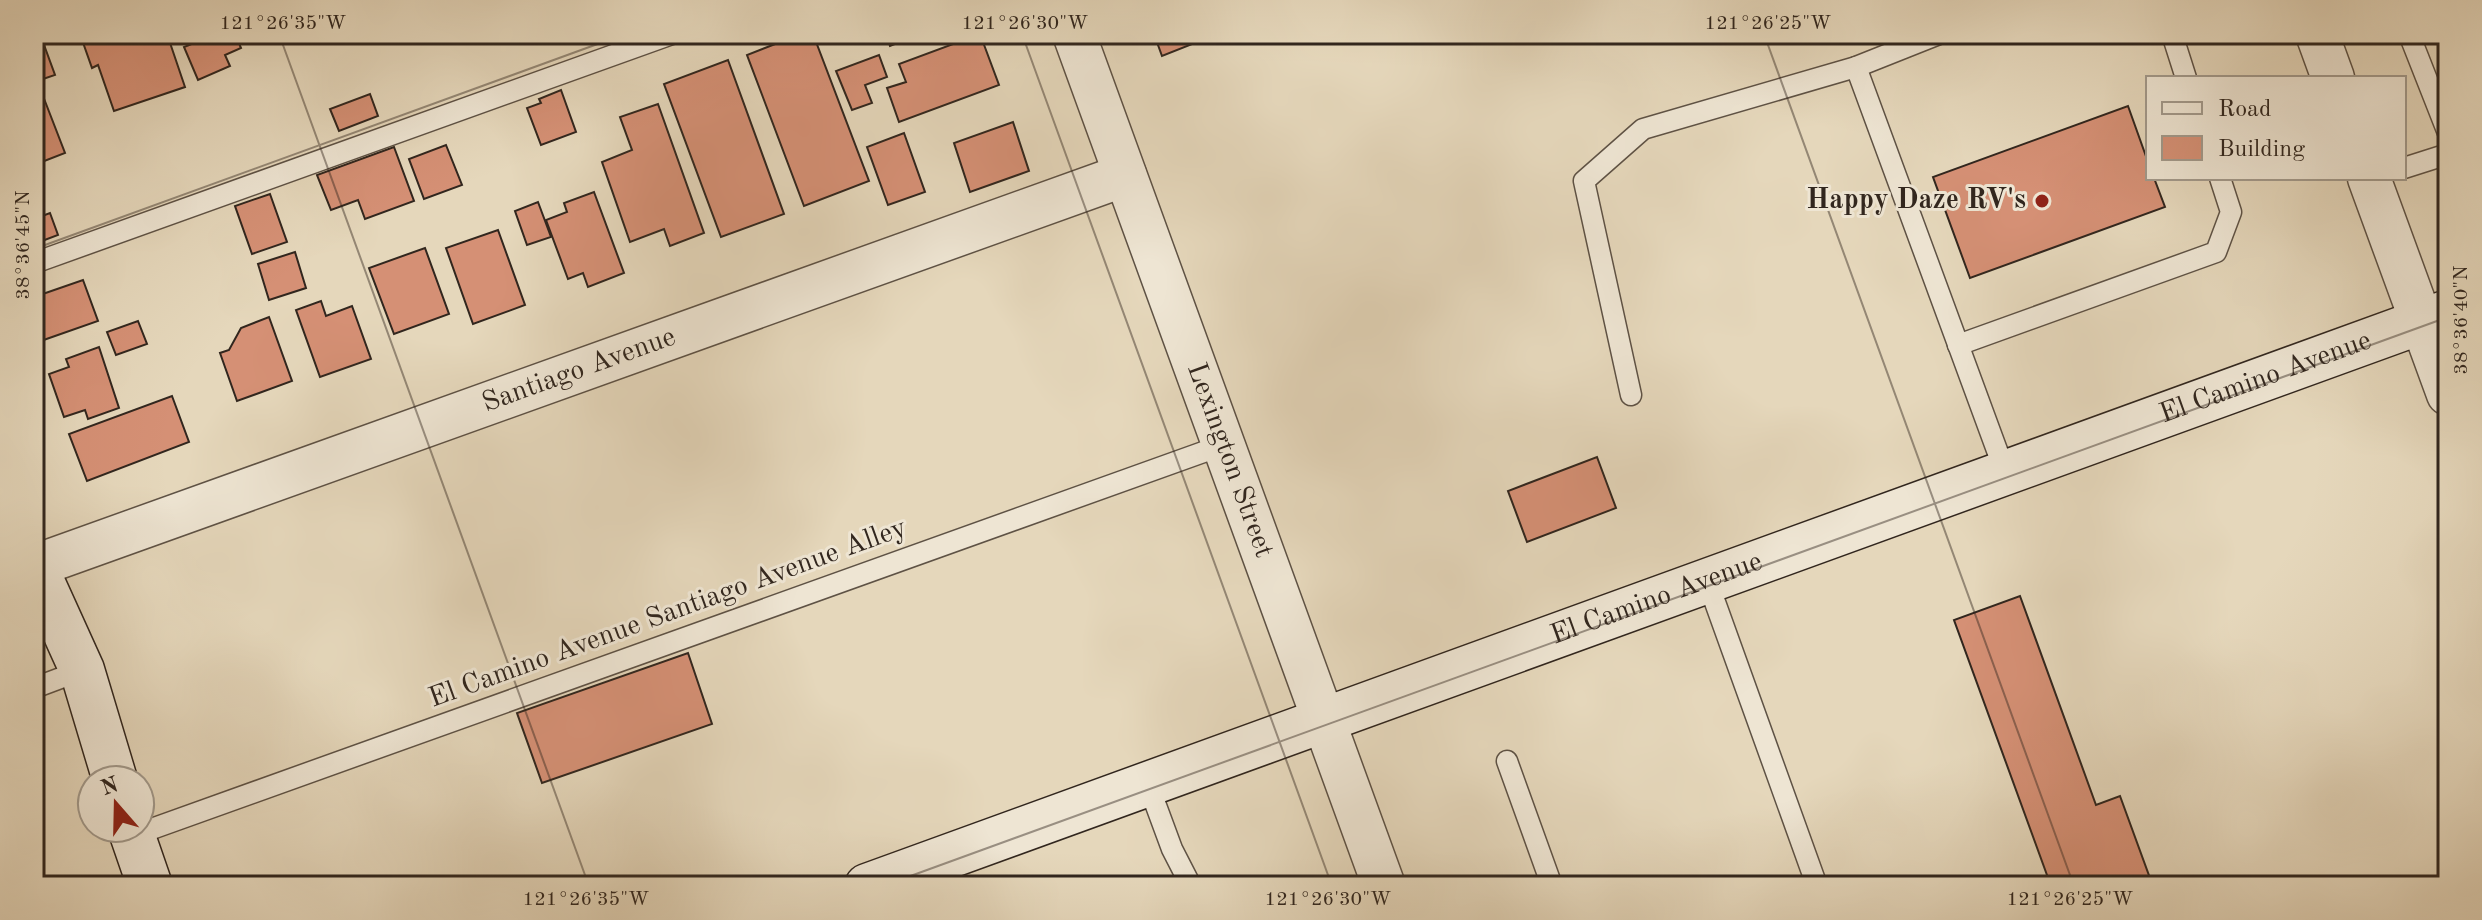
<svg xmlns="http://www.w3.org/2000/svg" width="2482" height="920" font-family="'Old Standard TT',serif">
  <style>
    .building { fill: #d59075; stroke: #31261e; stroke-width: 2 }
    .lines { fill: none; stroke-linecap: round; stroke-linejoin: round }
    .lane-casing { stroke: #5e5245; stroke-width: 23 }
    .street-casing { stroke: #5e5245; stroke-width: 45 }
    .secondary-casing { stroke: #31261e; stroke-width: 47 }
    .lane { stroke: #eee5d3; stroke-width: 20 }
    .street { stroke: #eee5d3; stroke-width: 42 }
    .secondary { stroke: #eee5d3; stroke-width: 44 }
    .ticks { fill: none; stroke: #31261e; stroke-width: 2; stroke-opacity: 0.45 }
    .poi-dot { fill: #8f2418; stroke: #eee5d3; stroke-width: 3 }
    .labels { text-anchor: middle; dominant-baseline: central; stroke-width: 6; stroke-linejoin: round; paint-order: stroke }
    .poi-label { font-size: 28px; font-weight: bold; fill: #31261e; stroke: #eee5d3; text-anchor: end }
    .street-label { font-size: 28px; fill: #31261e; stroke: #eee5d3 }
    .neatline { fill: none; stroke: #31261e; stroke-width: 3 }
    .ticks-label { font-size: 20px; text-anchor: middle; fill: #31261e }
  </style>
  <rect width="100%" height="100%" fill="#e5d7bb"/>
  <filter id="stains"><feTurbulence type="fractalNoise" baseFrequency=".0025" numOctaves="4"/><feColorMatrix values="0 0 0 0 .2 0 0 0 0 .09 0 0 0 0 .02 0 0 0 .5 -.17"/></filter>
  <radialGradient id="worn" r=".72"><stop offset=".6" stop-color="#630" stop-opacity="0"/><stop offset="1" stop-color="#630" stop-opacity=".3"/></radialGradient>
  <g class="building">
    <polygon points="34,34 40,34 55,75 34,82"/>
    <polygon points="80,34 167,34 185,87 114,111 98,65 92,68"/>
    <polygon points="199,34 243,34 245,39 238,41 241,48 225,55 230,66 198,80 184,47 202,40"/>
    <polygon points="801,34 813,34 869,181 804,206 747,55"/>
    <polygon points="886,34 920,34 890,46"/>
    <polygon points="980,34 999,85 899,122 887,88 906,82 899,64"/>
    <polygon points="1154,34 1209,34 1210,37 1162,56"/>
    <polygon points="879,55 887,77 865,85 872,103 852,110 836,71"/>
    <polygon points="728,60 784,214 721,237 664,84"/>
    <polygon points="561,90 576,132 541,145 527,108 541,103 539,99"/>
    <polygon points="370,94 378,116 339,131 330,109"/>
    <polygon points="43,96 65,153 34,165 34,100"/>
    <polygon points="658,104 704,233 670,246 664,229 630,242 602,162 632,150 620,117"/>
    <polygon points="2128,106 2148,162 2148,178 2154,178 2165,207 1970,278 1933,177"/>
    <polygon points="1013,122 1029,171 970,192 954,143"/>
    <polygon points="904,133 925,192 888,205 867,147"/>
    <polygon points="446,145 462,185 424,199 409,159"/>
    <polygon points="394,147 414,201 365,219 358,200 331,210 317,175"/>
    <polygon points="594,192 624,273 588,287 583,273 568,279 546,220 567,212 564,203"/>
    <polygon points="270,194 287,242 252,254 235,206"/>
    <polygon points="538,202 551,237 527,245 515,211"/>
    <polygon points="50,213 58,235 34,244 34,219"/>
    <polygon points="498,230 525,305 473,324 446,248"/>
    <polygon points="425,248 449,314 394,334 369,268"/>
    <polygon points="295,252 306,288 269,300 258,264"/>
    <polygon points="83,280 98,321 35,343 34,297"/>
    <polygon points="321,301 326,316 352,306 371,359 320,377 296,310"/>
    <polygon points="269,317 292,381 237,401 220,353 229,350 241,328"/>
    <polygon points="138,321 147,344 116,355 107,332"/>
    <polygon points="99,347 119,408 88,419 85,410 64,417 49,374 69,367 66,359"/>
    <polygon points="172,396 189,442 87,481 69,434"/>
    <polygon points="1597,457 1616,508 1527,542 1508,491"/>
    <polygon points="2020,596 2096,805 2120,796 2151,881 2137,886 2051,886 1954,620"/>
    <polygon points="688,653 712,724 542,783 517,713"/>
  </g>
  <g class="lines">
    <g class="lane-casing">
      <g id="lane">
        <polyline points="1939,34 1856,67 2005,472"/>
        <polyline points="2172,34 2186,78"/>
        <polyline points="2409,34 2448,133"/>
        <polyline points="2404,168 2448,154"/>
        <polyline points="34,263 672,34"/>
        <polyline points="1958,345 2216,252 2231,212 2220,178"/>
        <polyline points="1631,395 1584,181 1643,129 1856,67"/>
        <polyline points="1707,580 1817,886"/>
        <polyline points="34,688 82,670"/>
        <polyline points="1507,761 1552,886"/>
        <polyline points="1148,784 1172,849 1191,886"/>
        <polyline points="132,836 1223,445"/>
      </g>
    </g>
    <g class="street-casing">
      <g id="street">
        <path id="s1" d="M1074,34L1384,886"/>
        <polyline points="2317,34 2333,78"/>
        <polyline points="2369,178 2448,394"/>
        <path id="s2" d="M35,566L1125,175"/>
      </g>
    </g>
    <g class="secondary-casing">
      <g id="secondary">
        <polyline points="34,564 82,670 115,780"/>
        <polyline points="130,828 150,886"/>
        <path id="s3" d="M867,886L2448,312"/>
      </g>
    </g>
    <use href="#lane" class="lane"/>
    <use href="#street" class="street"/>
    <use href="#secondary" class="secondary"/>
  </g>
  <path class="ticks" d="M279,34L589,886M1022,34L1332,886M1764,34L2074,886M34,249L625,34M883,886L2448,317"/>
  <circle class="poi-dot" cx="2042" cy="201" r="8"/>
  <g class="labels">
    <g class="poi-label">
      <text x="2026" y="201">Happy Daze RV's</text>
    </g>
    <g class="street-label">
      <text stroke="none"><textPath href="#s2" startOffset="578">Santiago Avenue</textPath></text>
      <text stroke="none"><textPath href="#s3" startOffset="1488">El Camino Avenue</textPath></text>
      <text stroke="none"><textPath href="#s1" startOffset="454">Lexington Street</textPath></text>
      <text stroke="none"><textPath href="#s3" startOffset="840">El Camino Avenue</textPath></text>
      <text transform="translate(668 614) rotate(-20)">El Camino Avenue Santiago Avenue Alley</text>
    </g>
  </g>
  <rect width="2482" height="920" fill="none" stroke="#e5d7bb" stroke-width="88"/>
  <rect x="2146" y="76" width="260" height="104" fill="#eee5d3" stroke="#a2998b" stroke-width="2"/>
  <rect x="2162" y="102" width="40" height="12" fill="#eee5d3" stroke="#a2998b" stroke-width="2"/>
  <text x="2218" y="116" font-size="24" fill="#31261e">Road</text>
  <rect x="2162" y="136" width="40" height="24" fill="#d59075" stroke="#a2998b" stroke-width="2"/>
  <text x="2218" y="156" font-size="24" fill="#31261e">Building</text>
  <g transform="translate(116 804) rotate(340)"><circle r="38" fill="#eee5d3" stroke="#a2998b" stroke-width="2"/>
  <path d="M0-6L14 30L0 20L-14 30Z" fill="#8f2418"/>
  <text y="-12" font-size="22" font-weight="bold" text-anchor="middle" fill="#31261e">N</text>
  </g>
  <rect x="44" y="44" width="2394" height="832" class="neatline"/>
  <g class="ticks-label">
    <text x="283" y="29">121°26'35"W</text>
    <text x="1025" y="29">121°26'30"W</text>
    <text x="1768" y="29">121°26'25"W</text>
    <text transform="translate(22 245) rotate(-90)" y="7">38°36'45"N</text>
    <text transform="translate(2460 320) rotate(-90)" y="7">38°36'40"N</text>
    <text x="586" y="905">121°26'35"W</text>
    <text x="1328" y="905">121°26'30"W</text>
    <text x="2070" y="905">121°26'25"W</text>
  </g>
  <rect width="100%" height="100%" filter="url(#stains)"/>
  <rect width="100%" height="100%" fill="url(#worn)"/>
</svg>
